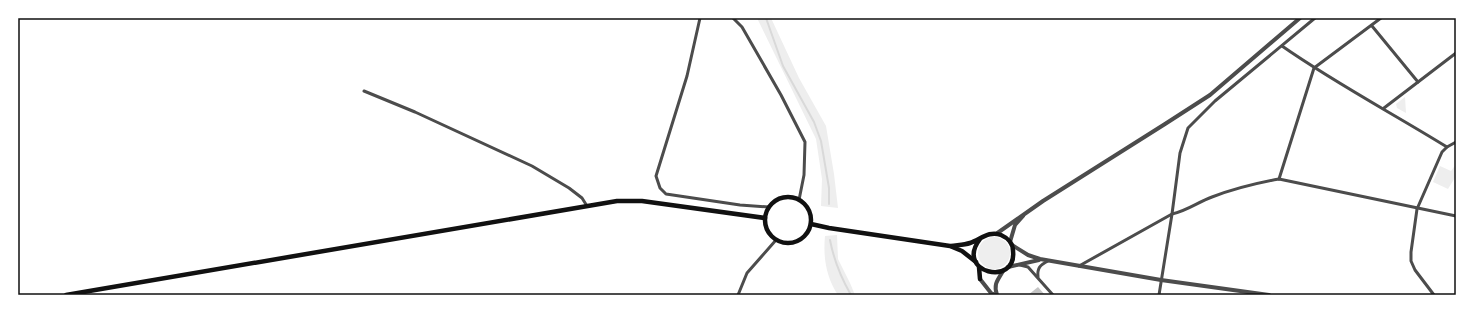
<svg xmlns="http://www.w3.org/2000/svg" width="1474" height="313" font-family="Commissioner,sans-serif">
  <style>
    .green { fill: #eee }
    .lines { fill: none; stroke-linecap: round; stroke-linejoin: round }
    .stream { stroke: #d9d9d9; stroke-width: 2 }
    .building { fill: #c4c4c4 }
    .minor { stroke: #4c4c4c; stroke-width: 3 }
    .tertiary { stroke: #4c4c4c; stroke-width: 4 }
    .secondary { stroke: #111; stroke-width: 4.5 }
    .neatline { fill: none; stroke: #111; stroke-width: 1.5 }
  </style>
  <rect width="100%" height="100%" fill="#fff"/>
  <g class="green">
    <polygon points="757,18 771,18 799,78 826,126 834,174 838,208 821,206 822,179 816,139"/>
    <polygon points="1405,97 1406,113 1397,108 1396,104"/>
    <polygon points="1456,164 1456,176 1448,189 1433,182 1440,166 1451,171"/>
    <path d="M837,235L838,259L850,283L855,295H838C826,277 823,257 825,236Z"/>
    <circle cx="994" cy="253" r="16"/>
  </g>
  <g class="lines">
    <g class="stream">
      <polyline points="766,18 783,66 814,122 821,141 829,188 829,204"/>
      <path d="M830,240C834,261 840,276 851,295"/>
    </g>
  </g>
  <polygon class="building" points="1038,287 1045,295 1028,295"/>
  <g class="lines">
    <g class="minor">
      <polyline points="700,18 687,76 656,176 660,188 666,194 740,205 769,207"/>
      <polyline points="733,18 742,27 781,95 805,142 804,175 799,200"/>
      <polyline points="1372,26 1418,82"/>
      <path d="M1282,46C1335,83 1392,113 1447,147"/>
      <polyline points="364,91 415,112 532,166 569,188 582,198 587,206"/>
      <polyline points="1384,108 1456,53"/>
      <polyline points="1279,179 1314,68 1381,18"/>
      <polyline points="1020,265 1028,267 1053,295"/>
      <path d="M1079,266L1172,214C1187,211 1198,202 1212,197C1233,189 1257,183 1279,179L1456,216"/>
      <path d="M1038,277C1037,268 1040,265 1048,261"/>
      <polyline points="738,295 747,273 776,240"/>
      <polyline points="1159,295 1172,214 1180,153 1188,128 1215,101 1315,18"/>
      <polyline points="1434,295 1415,270 1411,261 1411,252 1417,209 1442,152 1447,147 1456,142"/>
    </g>
    <g class="tertiary">
      <polyline points="996,234 1043,201 1165,124 1210,95 1300,18"/>
      <polyline points="1010,242 1015,225 1023,216"/>
      <polyline points="1012,245 1028,255 1040,259 1161,280 1269,295"/>
      <polyline points="1008,267 1039,260"/>
      <polyline points="980,279 991,293 996,295"/>
      <path d="M997,295C993,284 998,280 1003,271"/>
    </g>
    <g class="secondary">
      <circle cx="788" cy="220" r="23"/>
      <polyline points="811,224 829,228 950,246 962,251 976,262"/>
      <path d="M951,246C957,245 964,245 970,243C980,240 989,230 1001,235C1008,238 1013,244 1013,251C1017,287 954,273 980,239"/>
      <polyline points="979,267 980,279"/>
      <polyline points="66,295 617,201 642,201 765,218"/>
    </g>
  </g>
  <rect width="1474" height="313" fill="none" stroke="#ffffff" stroke-width="38"/>
  <rect x="19" y="19" width="1436" height="275" class="neatline"/>
</svg>
